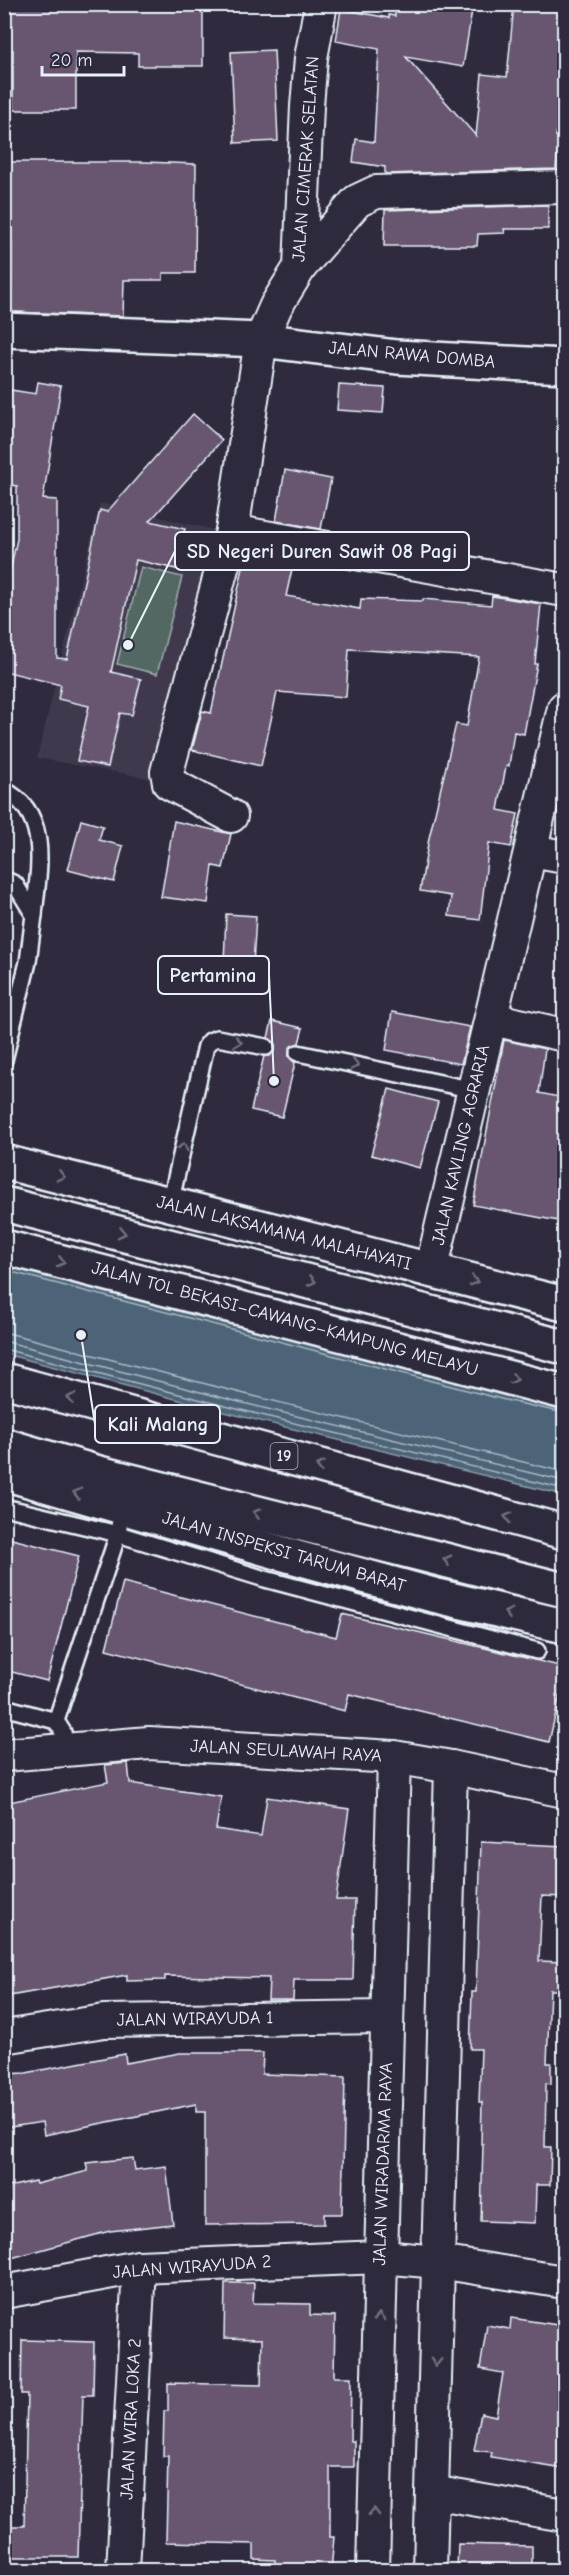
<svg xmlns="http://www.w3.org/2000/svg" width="569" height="2575" font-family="'Comic Neue',sans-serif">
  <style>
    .built { fill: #40374d }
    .green { fill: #536863; stroke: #9eacae; stroke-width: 1.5 }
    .water { fill: #4d6477; stroke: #8b9cab; stroke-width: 1.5 }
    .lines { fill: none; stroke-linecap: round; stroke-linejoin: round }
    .shore { stroke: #aab9c4; stroke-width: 1.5 }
    .building { fill: #675671; stroke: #e8f1f8; stroke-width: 1.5 }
    .lane-casing { stroke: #e8f1f8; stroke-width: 20 }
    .street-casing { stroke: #e8f1f8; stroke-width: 36 }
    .secondary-casing { stroke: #e8f1f8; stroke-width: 38 }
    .primary-casing { stroke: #e8f1f8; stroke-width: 38 }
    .highway-casing { stroke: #e8f1f8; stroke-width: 38 }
    .lane { stroke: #2f2a3d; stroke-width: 15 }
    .street { stroke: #2f2a3d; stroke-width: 32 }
    .secondary { stroke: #2f2a3d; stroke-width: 33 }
    .primary { stroke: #2f2a3d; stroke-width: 33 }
    .highway { stroke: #2f2a3d; stroke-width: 33 }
    .oneway { stroke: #70707e }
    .labels { text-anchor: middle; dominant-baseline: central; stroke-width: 4.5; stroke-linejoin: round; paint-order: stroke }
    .shield { fill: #2f2a3d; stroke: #b0b5c0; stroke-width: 1.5 }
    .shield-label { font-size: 16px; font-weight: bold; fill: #e8f1f8 }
    .street-label { font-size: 18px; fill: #e8f1f8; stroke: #2f2a3d }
    .leader { fill: none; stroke: #e8f1f8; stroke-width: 2 }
    .callout-dot { fill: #e8f1f8; stroke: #2f2a3d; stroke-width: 2 }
    .callout { fill: #2f2a3d; stroke: #e8f1f8; stroke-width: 2 }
    .callout-label { font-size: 20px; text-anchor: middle; font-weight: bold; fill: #e8f1f8 }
  </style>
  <rect width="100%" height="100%" fill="#2f2a3d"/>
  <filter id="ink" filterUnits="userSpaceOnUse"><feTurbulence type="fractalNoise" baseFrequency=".0167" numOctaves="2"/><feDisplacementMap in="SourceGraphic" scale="12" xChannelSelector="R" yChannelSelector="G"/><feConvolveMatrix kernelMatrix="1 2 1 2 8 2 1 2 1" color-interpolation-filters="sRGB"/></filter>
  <g filter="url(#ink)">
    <polygon class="built" points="100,503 219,531 159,780 37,758"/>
    <polygon class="green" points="141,567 182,577 157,674 117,664"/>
    <polygon class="water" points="4,1247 564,1391 564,1495 236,1415 5,1354"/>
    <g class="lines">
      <g class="shore">
        <polyline points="4,1270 505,1400 564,1413"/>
        <polyline points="4,1332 241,1393 564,1472"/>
        <polyline points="4,1341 239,1402 564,1481"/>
        <polyline points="4,1349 237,1409 564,1489"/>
      </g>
    </g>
    <g class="building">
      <polygon points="203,4 203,66 138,66 138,53 76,52 76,110 13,110 13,50 4,50 4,13 17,6"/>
      <polygon points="395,4 473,4 463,67 406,57 476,136 482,74 507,77 514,4 564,4 564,76 562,76 556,136 559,136 556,169 385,174 385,167 353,162 356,139 374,142 379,49 336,41 341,9 389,18 389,15 395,16"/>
      <polygon points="274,50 278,141 235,143 231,52"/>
      <polygon points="4,162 145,162 196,164 195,273 163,273 163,280 124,280 123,316 11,312 12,247 11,233 4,233"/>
      <polygon points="548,205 548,229 504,229 505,233 478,234 477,246 384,246 385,210"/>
      <polygon points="38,382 61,386 43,499 57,500 57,658 67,659 100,510 107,512 193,414 222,440 150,521 185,529 176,569 136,560 111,672 141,679 132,715 120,713 108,767 77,761 89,706 58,699 61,685 4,671 4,570 10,571 17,539 17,486 4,484 4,389 36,394"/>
      <polygon points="339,385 385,388 383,413 337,410"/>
      <polygon points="285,470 331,479 321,529 276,521"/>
      <polygon points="246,554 269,559 269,556 294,560 286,596 360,609 361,599 423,601 423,599 491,605 492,596 541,604 535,664 537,664 524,734 514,732 509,766 506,766 498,810 518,814 511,847 489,843 480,920 449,916 451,896 420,891 429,838 456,724 467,726 479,657 349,649 346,697 277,692 261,766 192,750 202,711 211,713"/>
      <polygon points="81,820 103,826 99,840 123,846 114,882 68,870"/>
      <polygon points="174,821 231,834 223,868 213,866 208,903 161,897"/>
      <polygon points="226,914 256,916 253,965 224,963"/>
      <polygon points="392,1012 470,1027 461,1064 386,1050"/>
      <polygon points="272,1021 303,1028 299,1043 291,1046 289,1050 289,1057 295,1063 282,1117 251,1110 264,1056 270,1056 275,1049 275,1043 268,1038"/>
      <polygon points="504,1040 545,1049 539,1093 564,1098 564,1222 473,1205"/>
      <polygon points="389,1089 438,1102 420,1168 371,1155"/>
      <polygon points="4,1537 79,1556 47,1681 4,1670"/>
      <polygon points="123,1582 336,1637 342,1614 564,1667 564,1678 549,1742 349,1694 345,1711 106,1649"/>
      <polygon points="128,1763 130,1783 221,1797 216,1829 261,1836 267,1797 349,1809 336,1900 355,1900 353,1980 294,1980 293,2000 268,2000 269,1978 165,1976 165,1980 127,1981 127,1975 4,1997 4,1803 108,1782 105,1765"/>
      <polygon points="481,1842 564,1846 564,1897 542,1896 539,1961 564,1962 564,1990 550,1990 547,2063 551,2063 551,2084 546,2083 545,2147 551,2147 550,2185 536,2185 535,2223 481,2221 483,2144 481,2144 482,2102 479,2102 481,2049 470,2049 472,1992 476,1992"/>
      <polygon points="180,2053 263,2053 262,2074 345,2077 342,2214 324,2214 324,2224 205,2225 205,2112 196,2112 196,2104 44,2135 42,2122 4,2128 4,2074 26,2073 125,2054 126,2063"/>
      <polygon points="133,2158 135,2170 166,2166 173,2224 110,2231 4,2260 4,2188 35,2181 36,2184 88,2171 86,2163"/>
      <polygon points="225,2283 254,2283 253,2303 310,2304 310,2315 335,2316 334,2377 351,2377 350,2441 354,2441 354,2467 330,2467 330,2537 334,2537 331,2571 275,2571 275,2560 254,2559 254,2544 166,2542 168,2456 163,2456 164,2411 168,2411 168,2383 261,2385 262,2339 224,2338"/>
      <polygon points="511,2318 564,2326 564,2469 491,2457 492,2452 474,2450 481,2413 496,2416 503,2373 480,2369 487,2325 510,2329"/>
      <polygon points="22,2340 94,2342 93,2395 83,2395 78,2557 7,2557 7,2526 24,2526 27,2394 21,2394"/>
      <polygon points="458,2544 532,2546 532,2571 457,2571"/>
    </g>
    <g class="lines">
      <g class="lane-casing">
        <g id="lane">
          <path d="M4,790C52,814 38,872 34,915"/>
          <polyline points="4,879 15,884 34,915 28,962 4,1060"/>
          <polyline points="298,1053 474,1090"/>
          <polyline points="170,1204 206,1046 210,1041 217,1038 266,1047"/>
          <polyline points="4,1507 118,1534 265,1579 537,1651"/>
          <polyline points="4,1707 56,1721 63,1732 66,1751"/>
          <polyline points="56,1721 118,1534 122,1506"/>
        </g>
      </g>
      <g class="street-casing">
        <g id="street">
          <polyline points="300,267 357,201 376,192 564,187"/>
          <polyline points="232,531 564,590"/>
          <polyline points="231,816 169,783 167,772 232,531 261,340 276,306 300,267 307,106 311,58 321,4"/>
          <polyline points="532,851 564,857"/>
          <polyline points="492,1019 564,1035"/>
          <polyline points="431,1271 564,708"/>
          <polyline points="4,1755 149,1743 394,1757 451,1767 564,1791"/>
          <polyline points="4,2037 104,2021 387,2017"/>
          <polyline points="4,2292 139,2267 381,2257 439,2262 564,2282"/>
          <polyline points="432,2492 564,2515"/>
          <polyline points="123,2570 139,2267"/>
          <polyline points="373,2570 394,1757"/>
          <polyline points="430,2570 451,1767"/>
        </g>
      </g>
      <g class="secondary-casing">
        <polyline id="secondary" points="4,330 261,340 397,357 564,366"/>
      </g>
      <g class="primary-casing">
        <g id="primary">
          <polyline points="4,1162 564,1304"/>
          <polyline points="4,1473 298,1558 433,1595 564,1626"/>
        </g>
      </g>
      <g class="highway-casing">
        <g id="highway">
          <polyline points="4,1204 564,1347"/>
          <polyline points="4,1247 564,1392"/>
          <polyline points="4,1380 564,1532"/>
          <polyline points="4,1445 99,1473 564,1590"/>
        </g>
      </g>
      <use href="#lane" class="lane"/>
      <use href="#street" class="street"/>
      <use href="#secondary" class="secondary"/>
      <use href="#primary" class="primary"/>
      <use href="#highway" class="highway"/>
    </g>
    <defs><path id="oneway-chevron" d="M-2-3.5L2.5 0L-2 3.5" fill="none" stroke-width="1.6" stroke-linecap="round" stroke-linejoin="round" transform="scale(1.5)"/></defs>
    <g class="oneway">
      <use href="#oneway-chevron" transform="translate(238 1042) rotate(10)"/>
      <use href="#oneway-chevron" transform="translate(355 1065) rotate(12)"/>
      <use href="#oneway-chevron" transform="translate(183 1147) rotate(-77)"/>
      <use href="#oneway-chevron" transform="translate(61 1176) rotate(14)"/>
      <use href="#oneway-chevron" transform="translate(122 1233) rotate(14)"/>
      <use href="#oneway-chevron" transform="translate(61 1262) rotate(14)"/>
      <use href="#oneway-chevron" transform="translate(312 1281) rotate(14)"/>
      <use href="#oneway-chevron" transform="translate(474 1281) rotate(14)"/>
      <use href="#oneway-chevron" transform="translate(514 1379) rotate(15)"/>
      <use href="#oneway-chevron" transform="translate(71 1398) rotate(-165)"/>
      <use href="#oneway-chevron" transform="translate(320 1466) rotate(-165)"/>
      <use href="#oneway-chevron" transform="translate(77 1493) rotate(-165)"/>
      <use href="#oneway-chevron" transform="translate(257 1513) rotate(-166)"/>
      <use href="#oneway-chevron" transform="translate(508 1517) rotate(-165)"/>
      <use href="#oneway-chevron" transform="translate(447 1560) rotate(-166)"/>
      <use href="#oneway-chevron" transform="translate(508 1613) rotate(-166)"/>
      <use href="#oneway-chevron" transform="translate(379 2317) rotate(-89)"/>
      <use href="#oneway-chevron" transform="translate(436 2362) rotate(92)"/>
      <use href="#oneway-chevron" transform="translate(374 2512) rotate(-89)"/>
    </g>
  </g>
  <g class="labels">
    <rect class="shield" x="270.5" y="1443" width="27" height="26" rx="4.5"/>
    <g class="shield-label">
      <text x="284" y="1456">19</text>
    </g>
    <g class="street-label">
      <text transform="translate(306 159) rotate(-86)">JALAN CIMERAK SELATAN</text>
      <text transform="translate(412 355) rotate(5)">JALAN RAWA DOMBA</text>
      <text transform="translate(461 1145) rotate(-77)">JALAN KAVLING AGRARIA</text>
      <text transform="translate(284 1233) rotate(14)">JALAN LAKSAMANA MALAHAYATI</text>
      <text transform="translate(285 1319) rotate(15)">JALAN TOL BEKASI–CAWANG–KAMPUNG MELAYU</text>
      <text transform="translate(284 1552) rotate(16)">JALAN INSPEKSI TARUM BARAT</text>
      <text transform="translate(286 1751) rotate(3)">JALAN SEULAWAH RAYA</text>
      <text transform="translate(195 2019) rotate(-1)">JALAN WIRAYUDA 1</text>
      <text transform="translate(383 2164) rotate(-88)">JALAN WIRADARMA RAYA</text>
      <text transform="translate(192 2267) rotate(-4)">JALAN WIRAYUDA 2</text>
      <text transform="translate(131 2419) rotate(-87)">JALAN WIRA LOKA 2</text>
    </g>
  </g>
  <path class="leader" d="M128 645L175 551M274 1081L269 975M81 1335L95 1424"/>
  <g class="callout-dot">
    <circle cx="128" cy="645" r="6"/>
    <circle cx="274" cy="1081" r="6"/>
    <circle cx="81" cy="1335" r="6"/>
  </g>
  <g class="callout">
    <rect x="175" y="532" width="294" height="38" rx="6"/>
    <rect x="158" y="956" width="111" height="38" rx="6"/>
    <rect x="95" y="1405" width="125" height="38" rx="6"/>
  </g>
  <g class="callout-label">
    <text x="322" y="558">SD Negeri Duren Sawit 08 Pagi</text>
    <text x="213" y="982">Pertamina</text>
    <text x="158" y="1431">Kali Malang</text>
  </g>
  <rect width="569" height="2575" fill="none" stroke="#2f2a3d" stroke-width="24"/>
  <rect x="12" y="12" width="545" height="2551" fill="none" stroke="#e8f1f8" stroke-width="2" filter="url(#ink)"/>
  <path d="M42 66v9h82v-9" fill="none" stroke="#e8f1f8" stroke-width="3"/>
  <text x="51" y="66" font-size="18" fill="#e8f1f8" stroke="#2f2a3d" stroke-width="4.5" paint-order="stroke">20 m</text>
</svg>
